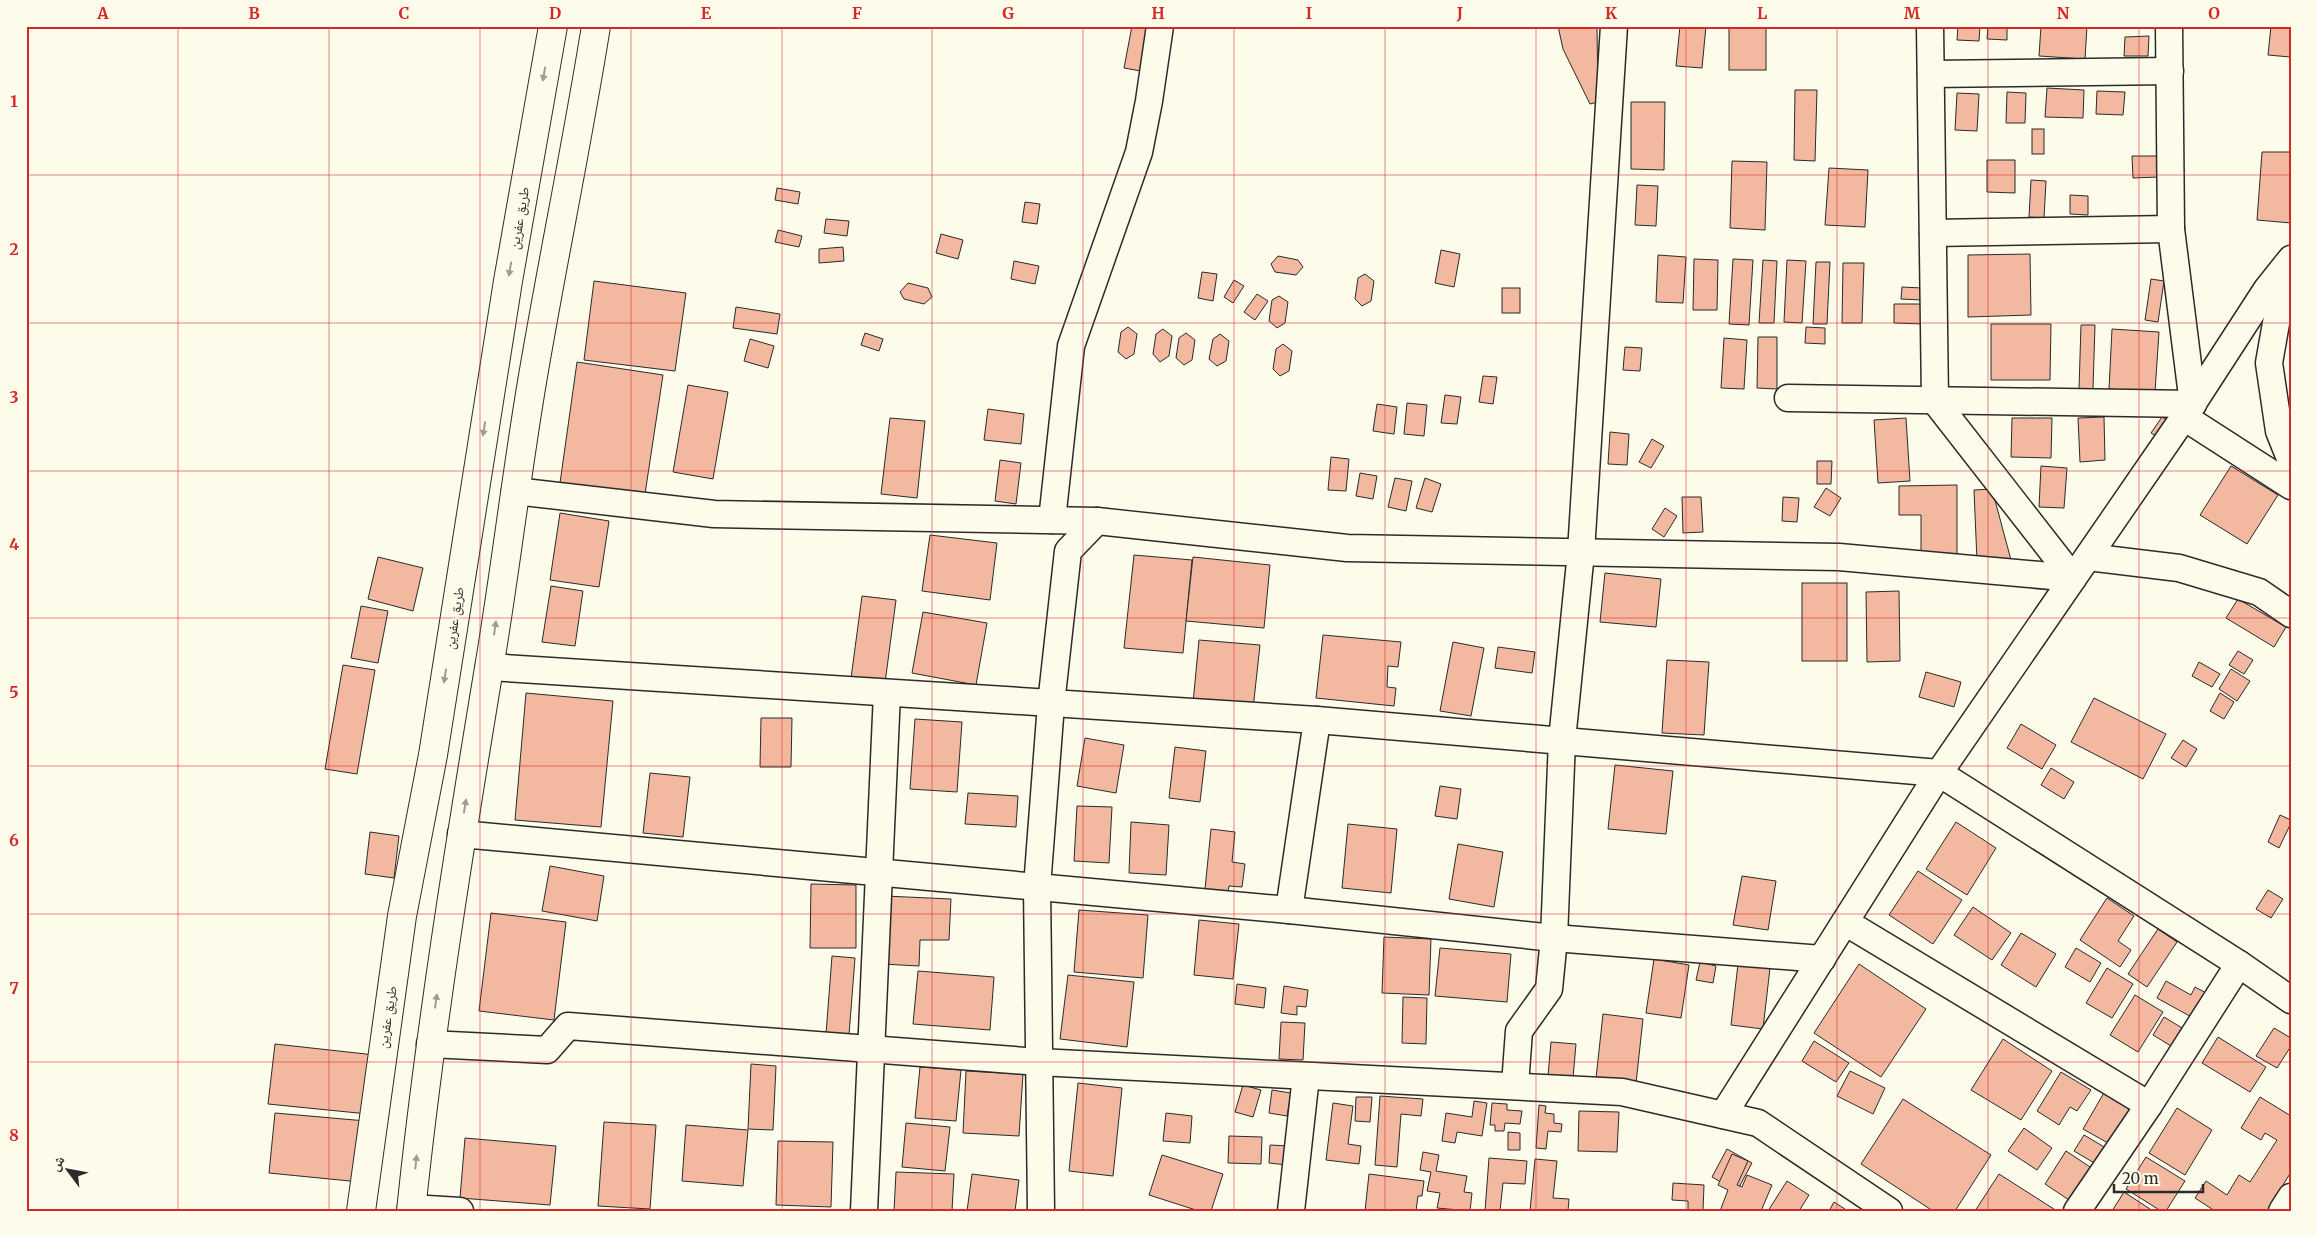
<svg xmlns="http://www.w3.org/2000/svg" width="2317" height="1237" font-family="Merriweather,'Noto Naskh Arabic',serif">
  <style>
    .building { fill: #f2b8a0; stroke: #2b2b2b }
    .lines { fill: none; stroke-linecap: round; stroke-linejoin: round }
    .minor-casing { stroke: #2b2b2b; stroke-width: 29 }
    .primary-casing { stroke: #2b2b2b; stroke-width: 30 }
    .minor { stroke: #fdfbea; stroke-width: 26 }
    .primary { stroke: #fdfbea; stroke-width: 28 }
    .oneway { fill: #9e9d94 }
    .grid { fill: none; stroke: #d62828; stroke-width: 1; stroke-opacity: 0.55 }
    .labels { text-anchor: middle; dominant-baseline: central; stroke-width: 4; stroke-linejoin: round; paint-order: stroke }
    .street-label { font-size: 14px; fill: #2b2b2b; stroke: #fdfbea }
    .neatline { fill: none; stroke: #d62828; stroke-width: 2 }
    .grid-label { font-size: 16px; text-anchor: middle; font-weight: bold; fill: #d62828 }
  </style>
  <rect width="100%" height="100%" fill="#fdfbea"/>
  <g class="building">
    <polygon points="1132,26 1149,26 1141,71 1124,68"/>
    <polygon points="1558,26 1597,26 1598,102 1590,104 1563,49"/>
    <polygon points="1680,26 1706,26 1702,68 1676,66"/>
    <rect x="1729" y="26" width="37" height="44"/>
    <polygon points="1958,26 1980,26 1979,41 1957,40"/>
    <polygon points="1988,26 2007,26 2007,40 1987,39"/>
    <polygon points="2041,26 2087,26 2085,59 2039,56"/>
    <polygon points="2271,26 2291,26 2290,57 2268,55"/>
    <polygon points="2149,36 2148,56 2124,56 2125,37"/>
    <polygon points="2047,88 2084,90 2083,118 2045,117"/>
    <polygon points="1795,90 1817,90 1815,161 1794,160"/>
    <polygon points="2097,91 2125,92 2123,115 2096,114"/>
    <polygon points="2007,92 2026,93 2025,123 2006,123"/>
    <polygon points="1957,93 1979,94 1977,131 1955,130"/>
    <polygon points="1631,102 1665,102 1664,170 1631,169"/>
    <rect x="2032" y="129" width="12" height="25"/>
    <polygon points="2262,152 2291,152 2291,223 2257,220"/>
    <polygon points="2132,156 2159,156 2159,177 2133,178"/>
    <polygon points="1987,160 2015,160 2015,193 1987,192"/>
    <polygon points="1732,161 1767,162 1765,230 1730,228"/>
    <polygon points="1829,168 1868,170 1865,227 1825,225"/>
    <polygon points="2031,180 2046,181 2044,218 2029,217"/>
    <polygon points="1637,185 1658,186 1656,226 1635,225"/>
    <polygon points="777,188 800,192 798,204 775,200"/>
    <polygon points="2070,195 2088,196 2088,215 2070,214"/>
    <polygon points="1025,202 1040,204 1037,224 1022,222"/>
    <polygon points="826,219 849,221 847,236 824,233"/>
    <polygon points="778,230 802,236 799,247 775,242"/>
    <polygon points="941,234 963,240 958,259 936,253"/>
    <polygon points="843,247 844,261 819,263 819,249"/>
    <polygon points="1441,250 1460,254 1454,287 1435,283"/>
    <polygon points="2030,254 2031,315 1968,317 1968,255"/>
    <polygon points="1658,255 1686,257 1683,303 1656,302"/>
    <polygon points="1278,256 1298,260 1303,267 1296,275 1275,272 1271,264"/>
    <polygon points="1694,259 1718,260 1717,310 1693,310"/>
    <polygon points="1733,259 1753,260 1749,325 1729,324"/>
    <polygon points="1763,260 1777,261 1774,323 1759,323"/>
    <polygon points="1787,260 1806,261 1802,323 1784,322"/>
    <polygon points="1014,261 1039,266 1035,284 1011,279"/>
    <polygon points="1816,262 1830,262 1827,324 1813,324"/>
    <polygon points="1843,263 1864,263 1862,323 1842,323"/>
    <polygon points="1202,272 1217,274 1213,301 1198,298"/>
    <polygon points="1365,274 1374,281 1371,301 1362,306 1355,299 1358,278"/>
    <polygon points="2151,279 2164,281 2158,322 2145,320"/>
    <polygon points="1234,280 1244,286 1233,303 1224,297"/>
    <polygon points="594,281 686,293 675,371 584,360"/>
    <polygon points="908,283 928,288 932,297 924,304 904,299 900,292"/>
    <polygon points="1902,287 1922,288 1921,300 1901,299"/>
    <rect x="1502" y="288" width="18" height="25"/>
    <polygon points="1257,294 1268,301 1255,320 1244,312"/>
    <polygon points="1279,296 1288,302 1285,323 1277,328 1269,321 1272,300"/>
    <polygon points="1894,304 1924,304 1923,324 1894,323"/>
    <polygon points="736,307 780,314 777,334 733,328"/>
    <polygon points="1991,324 2051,324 2050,380 1991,380"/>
    <polygon points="2081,325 2095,325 2093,389 2079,389"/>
    <polygon points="1128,327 1137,334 1134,354 1126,359 1118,352 1121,332"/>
    <polygon points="1806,327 1825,328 1825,344 1805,343"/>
    <polygon points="1163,329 1172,336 1169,356 1160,362 1153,354 1156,334"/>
    <polygon points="2112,329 2159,332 2155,392 2109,389"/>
    <polygon points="865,333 883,339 879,351 861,345"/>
    <polygon points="1186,333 1195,340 1192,360 1184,365 1176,358 1179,338"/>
    <polygon points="1220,334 1229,341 1226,361 1217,366 1209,359 1213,339"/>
    <polygon points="1758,337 1777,337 1777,389 1757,388"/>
    <polygon points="1724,338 1747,340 1744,389 1721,388"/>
    <polygon points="750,339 774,346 768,368 744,361"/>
    <polygon points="1283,344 1292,351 1289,371 1280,376 1273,369 1276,349"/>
    <polygon points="1625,347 1642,348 1640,371 1623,370"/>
    <polygon points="577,362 663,375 645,494 560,483"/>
    <polygon points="1483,376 1497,377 1493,404 1479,402"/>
    <polygon points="688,385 728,392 713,479 673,472"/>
    <polygon points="1445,395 1461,397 1457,424 1441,423"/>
    <polygon points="1407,403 1427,405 1424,436 1404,434"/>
    <polygon points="1377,404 1397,407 1394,434 1373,431"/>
    <polygon points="988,409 1024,414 1021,444 984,440"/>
    <polygon points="2104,417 2105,460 2080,462 2078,418"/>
    <polygon points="2162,417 2169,421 2159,438 2151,433"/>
    <polygon points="890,418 925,421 917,498 881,494"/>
    <polygon points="1906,418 1910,481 1878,483 1874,420"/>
    <polygon points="2012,418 2052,418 2051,458 2011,457"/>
    <polygon points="1610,432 1629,434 1627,465 1608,464"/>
    <polygon points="1652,439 1664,446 1651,468 1639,462"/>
    <polygon points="1331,457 1349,459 1346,491 1328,490"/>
    <polygon points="1000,460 1021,463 1016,504 995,501"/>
    <polygon points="1817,461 1832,461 1831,484 1817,484"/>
    <polygon points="2041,466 2067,468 2064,508 2039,507"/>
    <polygon points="2231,466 2278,495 2247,544 2200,515"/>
    <polygon points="1360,473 1377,476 1373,499 1356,496"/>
    <polygon points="1395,478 1412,481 1406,511 1388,507"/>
    <polygon points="1425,478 1441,484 1432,512 1416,508"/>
    <polygon points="1957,485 1957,554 1921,554 1921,515 1899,515 1899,486"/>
    <polygon points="1826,488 1841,498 1830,516 1814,507"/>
    <polygon points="1992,489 2011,560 1977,561 1974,490"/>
    <polygon points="1682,497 1701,497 1703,532 1683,533"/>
    <polygon points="1783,497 1799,498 1797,522 1782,521"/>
    <polygon points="1665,508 1677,516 1664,537 1652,529"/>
    <polygon points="560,513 609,521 599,587 550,580"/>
    <polygon points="930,535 997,543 990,600 922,591"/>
    <polygon points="1134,555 1192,560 1183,653 1124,648"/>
    <polygon points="378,557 423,568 413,611 368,599"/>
    <polygon points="1193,557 1270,565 1264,628 1186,621"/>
    <polygon points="1605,573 1661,579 1656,627 1600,622"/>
    <rect x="1802" y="583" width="45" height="78"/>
    <polygon points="551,586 583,591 575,646 542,642"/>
    <polygon points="1899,591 1900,661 1867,662 1866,592"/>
    <polygon points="862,596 896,600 885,683 851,678"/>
    <polygon points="2238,599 2286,627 2274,647 2226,618"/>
    <polygon points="361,606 388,611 378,663 351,658"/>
    <polygon points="923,612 987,623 976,685 912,673"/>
    <polygon points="1323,635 1401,642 1398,667 1388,666 1387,687 1396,688 1394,706 1316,698"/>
    <polygon points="1199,640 1260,645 1253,709 1193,703"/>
    <polygon points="1453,642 1484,648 1471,716 1440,711"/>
    <polygon points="1498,647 1535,652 1532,673 1495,668"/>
    <polygon points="2238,651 2253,660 2244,674 2229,665"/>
    <polygon points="1667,660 1709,662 1704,735 1662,733"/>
    <polygon points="2199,662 2220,674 2212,687 2192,676"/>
    <polygon points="343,665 375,670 357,774 325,769"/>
    <polygon points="2231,669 2250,681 2237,701 2219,689"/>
    <polygon points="1926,672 1961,682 1954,707 1919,697"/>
    <polygon points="526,693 613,701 601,827 515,820"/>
    <polygon points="2220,693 2234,702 2224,719 2210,711"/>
    <polygon points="2094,698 2166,734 2143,779 2071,742"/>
    <polygon points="761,718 792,718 791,767 760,767"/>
    <polygon points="915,719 962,722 957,792 910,789"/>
    <polygon points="2021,724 2056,745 2042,769 2007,748"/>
    <polygon points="1085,738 1124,745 1116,793 1077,786"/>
    <polygon points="2183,740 2197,749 2186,767 2171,758"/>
    <polygon points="1175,747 1206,751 1200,802 1169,798"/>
    <polygon points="1615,765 1673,771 1666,834 1608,829"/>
    <polygon points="2051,768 2074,782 2064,799 2041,785"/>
    <polygon points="650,773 690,777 683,837 643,833"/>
    <polygon points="1440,786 1461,789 1457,819 1435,816"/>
    <polygon points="968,793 1018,796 1016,827 965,824"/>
    <polygon points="1077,806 1112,807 1109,863 1074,861"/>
    <polygon points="2280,815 2291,820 2291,823 2279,848 2268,842"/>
    <polygon points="1131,822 1169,825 1166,875 1129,873"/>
    <polygon points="1956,822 1996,848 1967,895 1926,869"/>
    <polygon points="1348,824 1397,829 1391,893 1342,888"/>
    <polygon points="1211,829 1235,832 1232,862 1245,864 1242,887 1229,886 1228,891 1205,889"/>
    <polygon points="370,832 399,836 394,878 365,874"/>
    <polygon points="1458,844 1503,852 1494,907 1449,899"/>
    <polygon points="550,866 604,876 597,921 542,911"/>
    <polygon points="1918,871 1962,900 1933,944 1889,915"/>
    <polygon points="1742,876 1776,881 1768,930 1733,925"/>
    <polygon points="811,884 856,885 856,948 810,948"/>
    <polygon points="2268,890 2283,899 2271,918 2256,909"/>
    <polygon points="885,896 951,899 949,940 920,940 919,966 882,964"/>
    <polygon points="2107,898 2134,916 2118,941 2131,950 2120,967 2080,940"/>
    <polygon points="1973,907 2011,933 1992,960 1954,935"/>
    <polygon points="1079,910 1148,915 1143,978 1074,972"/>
    <polygon points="491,913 566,922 554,1020 479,1011"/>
    <polygon points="1199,920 1239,924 1233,979 1194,975"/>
    <polygon points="2158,929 2177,942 2147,987 2128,974"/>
    <polygon points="2021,933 2056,954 2036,987 2001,965"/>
    <polygon points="1384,937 1431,939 1429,995 1382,993"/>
    <polygon points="1440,948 1511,954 1507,1002 1435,996"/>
    <polygon points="2076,948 2101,963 2090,982 2065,967"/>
    <polygon points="832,956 855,958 849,1035 826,1034"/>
    <polygon points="1654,959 1689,965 1681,1018 1646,1013"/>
    <polygon points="1700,962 1716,966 1713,983 1696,980"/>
    <polygon points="1738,964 1770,968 1763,1029 1731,1025"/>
    <polygon points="1859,964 1926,1009 1881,1077 1814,1033"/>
    <polygon points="2107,968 2133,984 2112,1018 2086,1003"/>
    <polygon points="918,971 994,977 990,1030 913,1024"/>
    <polygon points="1068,975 1134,982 1127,1047 1060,1039"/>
    <polygon points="2166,981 2191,995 2195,987 2208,994 2195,1019 2157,998"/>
    <polygon points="1237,984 1266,988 1264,1008 1235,1004"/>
    <polygon points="1284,986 1308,990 1306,1007 1297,1006 1297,1015 1281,1013"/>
    <polygon points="2135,995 2163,1012 2138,1052 2110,1035"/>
    <polygon points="1403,997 1427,998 1426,1044 1402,1043"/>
    <polygon points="1603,1014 1643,1019 1636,1083 1596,1078"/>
    <polygon points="2164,1017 2187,1031 2176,1049 2153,1035"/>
    <polygon points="1281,1022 1305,1023 1303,1060 1279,1059"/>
    <polygon points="2274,1028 2291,1038 2291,1046 2277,1068 2256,1056"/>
    <polygon points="2218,1037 2266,1067 2250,1092 2202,1063"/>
    <polygon points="2003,1039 2052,1071 2021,1120 1971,1090"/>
    <polygon points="1814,1041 1849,1063 1836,1082 1802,1061"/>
    <polygon points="1551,1042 1576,1044 1573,1078 1548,1076"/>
    <polygon points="275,1044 375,1055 368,1114 268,1104"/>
    <polygon points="751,1064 776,1066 773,1130 748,1129"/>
    <polygon points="920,1067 961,1070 956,1121 915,1118"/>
    <polygon points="966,1071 1023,1074 1019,1136 963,1133"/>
    <polygon points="1850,1071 1885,1088 1873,1114 1837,1096"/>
    <polygon points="2061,1072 2091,1090 2077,1111 2070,1107 2059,1125 2037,1111"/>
    <polygon points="1078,1083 1122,1088 1113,1176 1069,1171"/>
    <polygon points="1243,1085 1261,1090 1253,1117 1235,1112"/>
    <polygon points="1272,1090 1291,1093 1287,1116 1269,1113"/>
    <polygon points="2105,1091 2137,1109 2115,1147 2083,1129"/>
    <polygon points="1380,1096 1423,1099 1421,1116 1401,1114 1397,1167 1375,1165"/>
    <polygon points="1356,1097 1372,1097 1370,1122 1355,1121"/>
    <polygon points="2260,1097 2291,1116 2291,1172 2267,1211 2215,1211 2195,1198 2206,1181 2227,1195 2239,1175 2250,1182 2277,1140 2265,1133 2261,1140 2241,1128"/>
    <polygon points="1903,1099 1991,1155 1955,1211 1933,1211 1861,1164"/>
    <polygon points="1474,1101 1487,1103 1482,1136 1457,1132 1455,1143 1442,1141 1446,1113 1472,1117"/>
    <polygon points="1333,1103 1353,1106 1348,1144 1361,1146 1359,1164 1326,1160"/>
    <polygon points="1492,1103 1507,1104 1507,1110 1522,1111 1520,1124 1505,1123 1504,1131 1495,1131 1495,1125 1490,1125"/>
    <polygon points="1539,1105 1546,1106 1545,1113 1554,1114 1554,1123 1562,1124 1561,1132 1548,1131 1546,1149 1536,1148"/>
    <polygon points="2177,1108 2212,1130 2185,1175 2149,1153"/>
    <polygon points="1579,1111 1619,1112 1617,1152 1578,1151"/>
    <polygon points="275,1113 366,1121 360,1182 269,1173"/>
    <polygon points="1166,1113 1192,1116 1190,1143 1163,1141"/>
    <polygon points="604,1122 656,1125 650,1209 598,1206"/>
    <polygon points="906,1123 950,1127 945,1171 902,1167"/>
    <polygon points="686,1125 748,1130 743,1186 682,1181"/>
    <polygon points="2024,1128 2052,1148 2037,1170 2008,1151"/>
    <polygon points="1508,1132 1520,1133 1520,1150 1508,1150"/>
    <polygon points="2084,1135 2111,1151 2101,1167 2074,1151"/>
    <polygon points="1229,1136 1262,1137 1261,1164 1228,1163"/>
    <polygon points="465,1138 556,1146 550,1205 460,1198"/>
    <polygon points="778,1141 833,1142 831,1207 776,1205"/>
    <polygon points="1270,1145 1289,1146 1287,1165 1269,1163"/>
    <polygon points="1727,1149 1752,1163 1737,1191 1712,1177"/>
    <polygon points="2066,1151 2093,1169 2072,1202 2045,1184"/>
    <polygon points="1423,1152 1439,1155 1436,1171 1467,1176 1464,1192 1472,1193 1470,1211 1437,1208 1440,1193 1427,1191 1431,1172 1420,1170"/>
    <polygon points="1732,1154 1748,1161 1737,1185 1742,1187 1747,1175 1772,1185 1761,1211 1720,1211 1728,1190 1718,1185"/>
    <polygon points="1162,1155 1223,1174 1211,1211 1199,1211 1149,1195"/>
    <polygon points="2146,1157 2185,1181 2166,1211 2161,1211 2126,1189"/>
    <polygon points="1489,1158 1527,1161 1525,1184 1503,1183 1500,1211 1485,1211"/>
    <polygon points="1535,1159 1557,1161 1553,1198 1569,1199 1568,1211 1530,1211"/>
    <polygon points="896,1172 954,1174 952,1211 894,1211"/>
    <polygon points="972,1174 1019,1180 1015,1211 967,1211"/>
    <polygon points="1369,1174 1424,1181 1422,1196 1418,1196 1416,1211 1365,1211"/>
    <polygon points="1999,1174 2057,1211 1975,1211"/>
    <polygon points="1787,1181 1809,1195 1799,1211 1768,1211"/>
    <polygon points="1673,1183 1704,1185 1703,1211 1688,1211 1688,1201 1672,1200"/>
    <polygon points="2124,1192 2153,1211 2112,1211"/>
    <polygon points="1834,1202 1848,1211 1829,1211"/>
  </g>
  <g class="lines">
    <g class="minor-casing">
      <g id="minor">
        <polyline points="1930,26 1935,401 2073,578"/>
        <polyline points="2169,26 2171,229 2193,404"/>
        <polyline points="1931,74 2170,71"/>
        <polyline points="1933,233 2171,229"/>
        <polyline points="2291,270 2279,306 2269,363 2279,431 2291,461"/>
        <polyline points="1788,398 2193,404"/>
        <polyline points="2184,417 2291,486"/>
        <polyline points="515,491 714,514 1097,521"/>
        <polyline points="1052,520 1071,346 1139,152 1149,101 1160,26"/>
        <polyline points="2088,557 2179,568 2259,592 2291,614"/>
        <polyline points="489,667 1317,720 1939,773 2239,964 2291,1000"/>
        <polyline points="461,834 1289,910 1554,938 1822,959"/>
        <polyline points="1289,910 1317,720"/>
        <polyline points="1845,922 2149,1105"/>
        <polyline points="430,1044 547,1050 568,1026 1039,1062 1622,1092 1758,1123 1889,1211"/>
        <polyline points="1515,1085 1519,1031 1549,989 1554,938 1562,740 1581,552 1614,26"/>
        <polyline points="1723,1115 1939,773 2184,417 2267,289 2291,259"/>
        <polyline points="411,1208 460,1211"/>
        <polyline points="864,1211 887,693"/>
        <polyline points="1041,1211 1037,887 1051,704 1068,551 1097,521 1347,548 1839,557 2073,578"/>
        <polyline points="1291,1211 1306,1076"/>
        <polyline points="2077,1211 2149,1105 2239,964"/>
        <polyline points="2282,1211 2291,1197"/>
      </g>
    </g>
    <g class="primary-casing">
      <g id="primary">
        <polyline points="361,1211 402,916 433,755 508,281 553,26"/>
        <path d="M411,1211C430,1029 459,849 489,668C505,573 516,477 532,382C552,263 577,145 596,26"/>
      </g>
    </g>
    <use href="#minor" class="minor"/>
    <use href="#primary" class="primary"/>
  </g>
  <defs><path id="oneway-solid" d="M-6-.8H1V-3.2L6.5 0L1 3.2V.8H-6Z" transform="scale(1.25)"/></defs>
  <g class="oneway">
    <use href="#oneway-solid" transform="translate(544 74) rotate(100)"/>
    <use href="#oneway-solid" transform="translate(510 269) rotate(100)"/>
    <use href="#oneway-solid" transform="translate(484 429) rotate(99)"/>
    <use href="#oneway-solid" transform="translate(495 628) rotate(-82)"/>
    <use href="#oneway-solid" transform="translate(445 676) rotate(99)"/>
    <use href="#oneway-solid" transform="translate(465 806) rotate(-81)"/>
    <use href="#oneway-solid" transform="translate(436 1001) rotate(-82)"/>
    <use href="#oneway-solid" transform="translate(416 1162) rotate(-84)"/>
  </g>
  <path class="grid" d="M178,26V1211M329,26V1211M480,26V1211M631,26V1211M782,26V1211M932,26V1211M1083,26V1211M1234,26V1211M1385,26V1211M1536,26V1211M1686,26V1211M1837,26V1211M1988,26V1211M2139,26V1211M26,175H2291M26,323H2291M26,471H2291M26,618H2291M26,766H2291M26,914H2291M26,1062H2291"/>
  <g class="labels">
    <g class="street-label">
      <text transform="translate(519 218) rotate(-80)">طريق عفرين</text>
      <text transform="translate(454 618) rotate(-81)">طريق عفرين</text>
      <text transform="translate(387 1017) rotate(-81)">طريق عفرين</text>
    </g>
  </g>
  <rect width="2317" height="1237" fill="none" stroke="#fdfbea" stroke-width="55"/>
  <g transform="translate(68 1170) rotate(302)" stroke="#fdfbea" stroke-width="4" paint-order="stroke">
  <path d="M0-4L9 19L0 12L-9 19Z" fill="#2b2b2b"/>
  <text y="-8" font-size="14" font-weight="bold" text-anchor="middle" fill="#2b2b2b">ش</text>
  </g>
  <path d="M2114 1184v8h89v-8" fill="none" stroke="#2b2b2b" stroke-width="2.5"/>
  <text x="2122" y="1184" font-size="15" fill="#2b2b2b" stroke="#fdfbea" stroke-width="4" paint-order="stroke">20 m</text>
  <rect x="28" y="28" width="2262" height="1182" class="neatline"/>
  <g class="grid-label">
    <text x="103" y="19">A</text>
    <text x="254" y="19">B</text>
    <text x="404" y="19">C</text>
    <text x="555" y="19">D</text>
    <text x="706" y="19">E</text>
    <text x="857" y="19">F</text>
    <text x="1008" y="19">G</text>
    <text x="1158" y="19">H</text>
    <text x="1309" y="19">I</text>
    <text x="1460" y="19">J</text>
    <text x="1611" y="19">K</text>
    <text x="1762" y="19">L</text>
    <text x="1912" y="19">M</text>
    <text x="2063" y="19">N</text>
    <text x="2214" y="19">O</text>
    <text x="14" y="107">1</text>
    <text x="14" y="255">2</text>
    <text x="14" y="403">3</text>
    <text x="14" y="550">4</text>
    <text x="14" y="698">5</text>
    <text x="14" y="846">6</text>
    <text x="14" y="994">7</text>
    <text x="14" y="1141">8</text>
  </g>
</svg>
